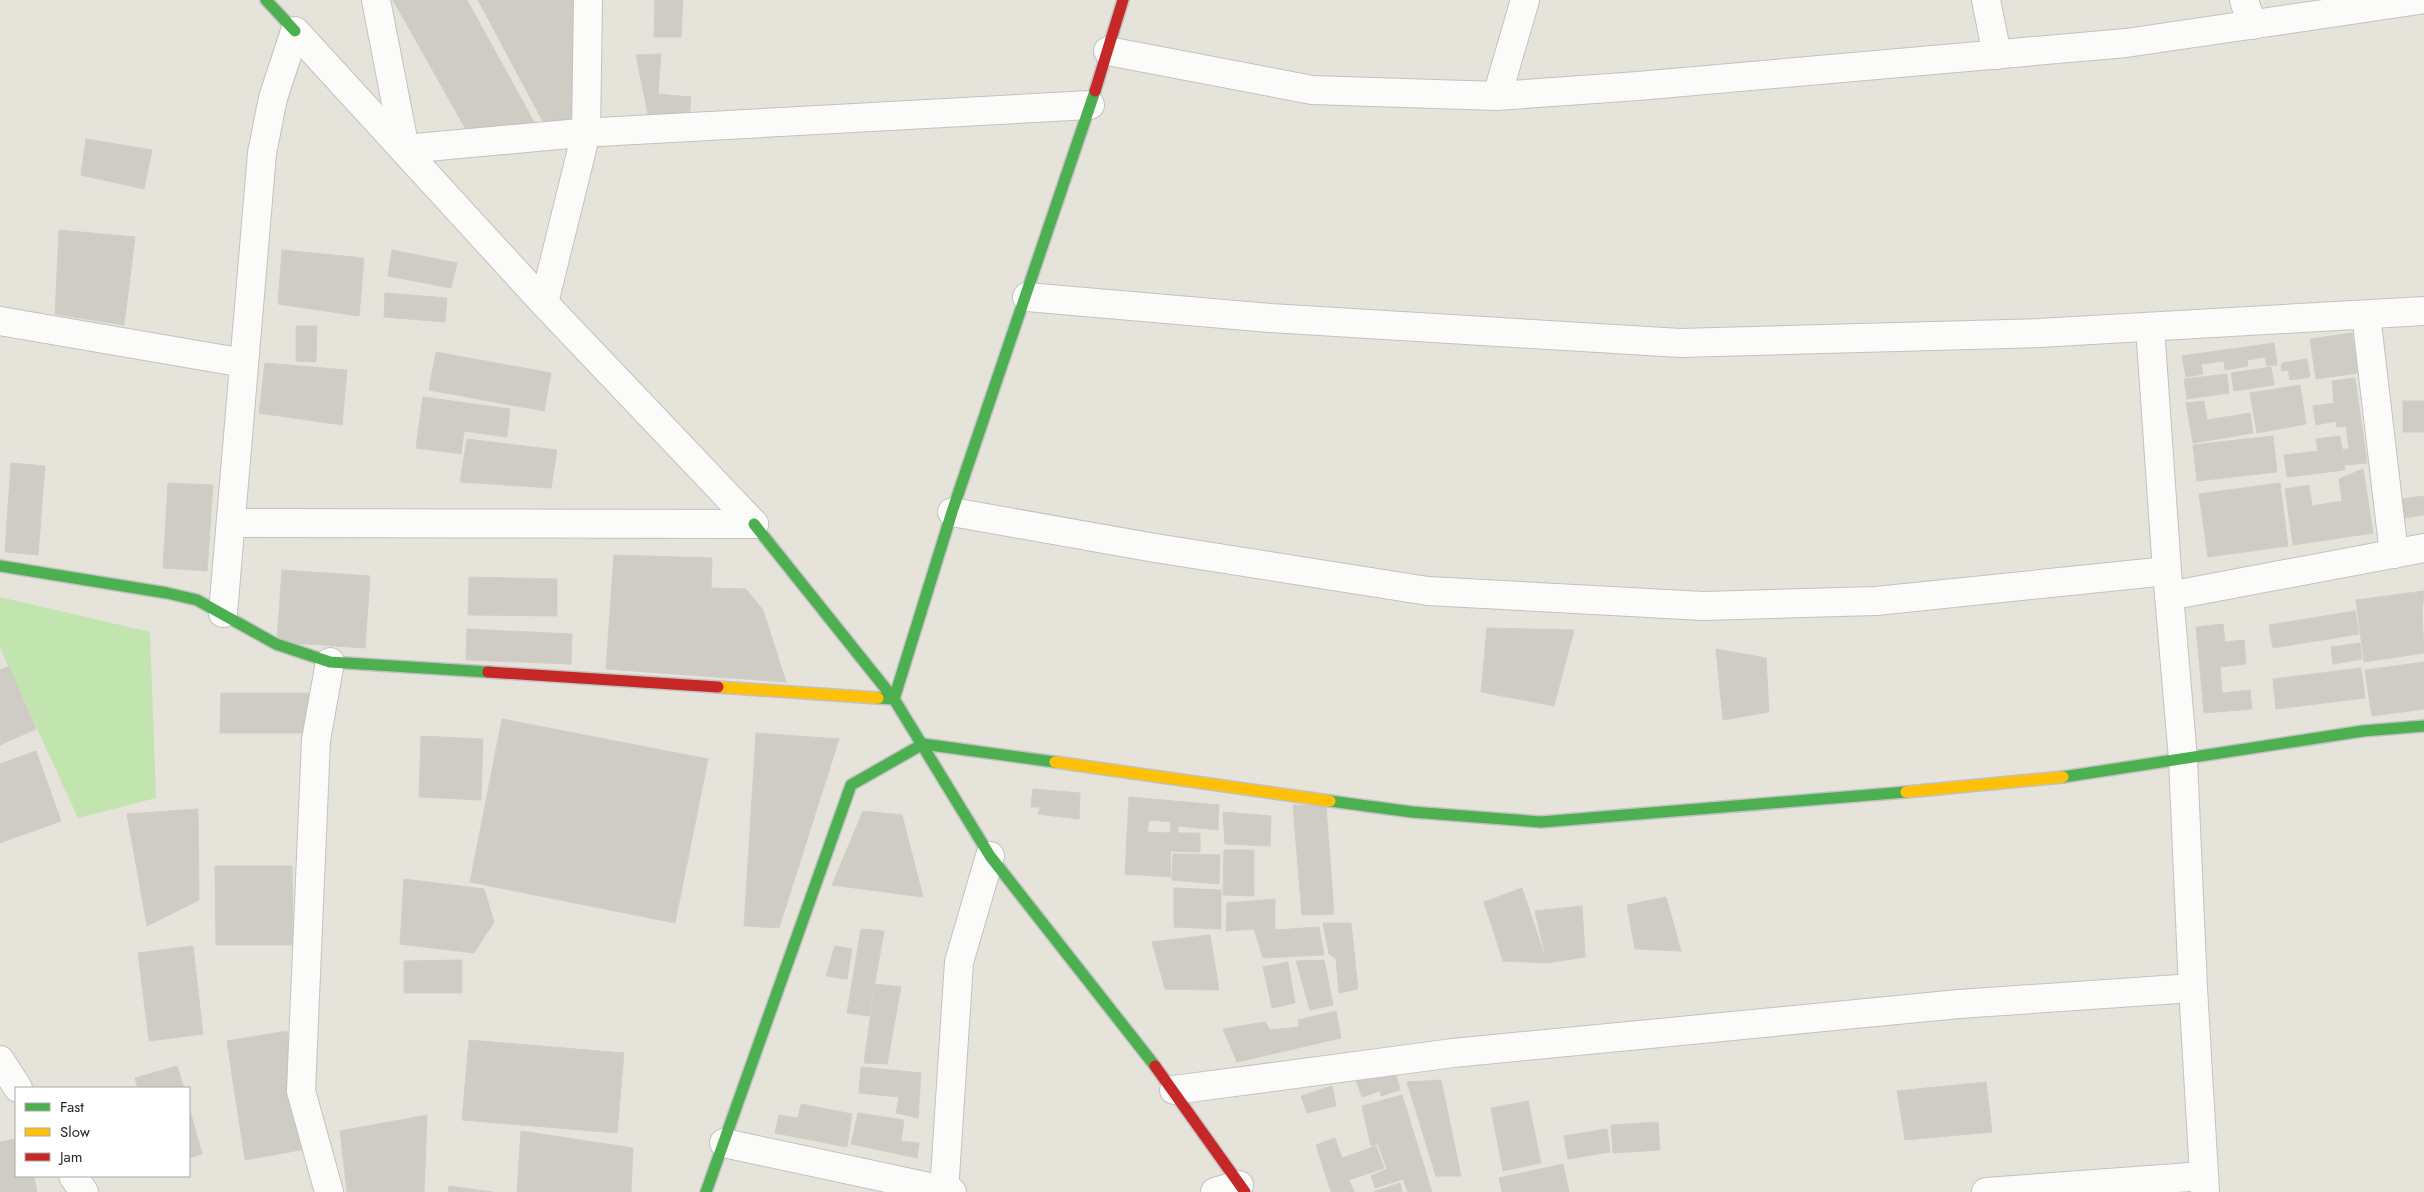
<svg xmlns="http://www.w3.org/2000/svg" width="2424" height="1192" font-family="Jost,sans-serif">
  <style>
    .green { fill: #c2e5b0 }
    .building { fill: #cfccc6; stroke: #d1cec7; fill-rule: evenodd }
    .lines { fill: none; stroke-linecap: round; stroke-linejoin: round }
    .street-casing { stroke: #c2c2c2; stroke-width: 30 }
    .fast-casing { stroke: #c2c2c2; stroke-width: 14 }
    .slow-casing { stroke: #c2c2c2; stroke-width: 14 }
    .jam-casing { stroke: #c2c2c2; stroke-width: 14 }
    .street { stroke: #fbfbfa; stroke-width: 28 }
    .fast { stroke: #4caf50; stroke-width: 11 }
    .slow { stroke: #ffc107; stroke-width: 11 }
    .jam { stroke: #c62828; stroke-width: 11 }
  </style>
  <rect width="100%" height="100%" fill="#e6e3db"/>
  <polygon class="green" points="0,597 150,632 156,798 78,818 0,648"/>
  <g class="building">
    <polygon points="393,0 467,0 539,131 469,135"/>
    <polygon points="478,0 577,0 575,130 548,131"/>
    <polygon points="655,0 683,0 681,37 654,37"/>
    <polygon points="661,54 658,94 691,97 689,120 650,124 636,55"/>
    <polygon points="86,139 152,150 144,189 81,175"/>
    <polygon points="59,230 135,237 124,325 55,314"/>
    <polygon points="282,250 364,258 359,316 278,304"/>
    <polygon points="392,250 457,263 451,288 388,276"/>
    <polygon points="385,293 447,298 445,322 384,317"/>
    <polygon points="296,326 317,326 316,362 296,361"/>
    <polygon points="2352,333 2358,373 2316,379 2310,339"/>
    <polygon points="2274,343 2277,365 2267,366 2265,357 2247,360 2248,366 2225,370 2224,361 2201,364 2203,374 2186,377 2182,356"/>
    <polygon points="436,352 551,373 544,411 429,390"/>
    <polygon points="2307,359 2310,377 2290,380 2288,370 2281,371 2282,363"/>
    <polygon points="265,363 347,370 342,425 259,413"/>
    <polygon points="2271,367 2274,385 2234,391 2231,373"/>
    <polygon points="2227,374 2229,393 2187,399 2184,379"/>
    <polygon points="2355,378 2367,463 2345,465 2343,449 2349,449 2346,426 2337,427 2336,421 2316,425 2313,406 2334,403 2332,381"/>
    <polygon points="2300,385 2306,424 2257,433 2250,393"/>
    <polygon points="423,397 510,409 507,437 464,431 461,454 416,448"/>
    <polygon points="2204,401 2207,420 2250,413 2253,433 2193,443 2186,403"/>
    <rect x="2403" y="401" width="21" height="31"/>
    <polygon points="2273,436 2277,472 2197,481 2193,445"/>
    <polygon points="2340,436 2345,470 2287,477 2284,455 2318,451 2316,439"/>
    <polygon points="467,439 557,450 551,488 460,482"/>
    <polygon points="11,463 45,466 38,555 5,552"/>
    <polygon points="2363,469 2373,533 2293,545 2285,489 2309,485 2312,506 2342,501 2339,479"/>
    <polygon points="168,483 213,485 207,571 163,568"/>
    <polygon points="2280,483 2288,546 2208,557 2199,494"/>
    <polygon points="2424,496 2424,515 2398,519 2395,500"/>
    <polygon points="614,555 712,558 711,588 746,589 763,610 786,682 606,669"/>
    <polygon points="282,570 370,576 365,648 277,642"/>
    <polygon points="469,577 557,579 557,616 468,615"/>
    <polygon points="2424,591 2422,613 2424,653 2364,662 2356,600"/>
    <polygon points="2355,611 2359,634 2273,648 2269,625"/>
    <polygon points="2223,624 2225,642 2244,640 2246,664 2220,667 2222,693 2250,690 2252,709 2204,713 2196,627"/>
    <polygon points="1487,628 1574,630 1554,706 1481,692"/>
    <polygon points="467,629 572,634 571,664 466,660"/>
    <polygon points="2360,643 2362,659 2333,664 2331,647"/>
    <polygon points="1716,649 1766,658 1769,712 1723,720"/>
    <polygon points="2424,662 2424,709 2372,716 2365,670"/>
    <polygon points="9,666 36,729 0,745 0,670"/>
    <polygon points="2361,668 2365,698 2276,709 2273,679"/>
    <polygon points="221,693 309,693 308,733 220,733"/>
    <polygon points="502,719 708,759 675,923 470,882"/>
    <polygon points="756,733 839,739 779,928 744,926"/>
    <polygon points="421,736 483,739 481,800 419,797"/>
    <polygon points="36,751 61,821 0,843 0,764"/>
    <polygon points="1033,789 1080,793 1079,819 1038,814 1040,807 1031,807"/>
    <path d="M1129,797L1219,805L1218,830L1178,826V833H1200V852L1170,851L1171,877L1125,874ZM1149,820L1171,822L1170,833L1147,832Z"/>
    <polygon points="1293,805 1326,806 1334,914 1302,915"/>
    <polygon points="198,809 199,900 147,926 127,814"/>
    <polygon points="863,811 902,815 923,897 832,885"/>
    <polygon points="1223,812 1271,816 1270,846 1225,844"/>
    <polygon points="1224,850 1254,850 1254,896 1223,895"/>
    <polygon points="1173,854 1220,855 1219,884 1172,880"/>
    <polygon points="215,866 292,866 293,945 216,945"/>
    <polygon points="404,879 484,889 494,922 474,953 400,944"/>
    <polygon points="1174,888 1221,890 1221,929 1174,927"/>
    <polygon points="1522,888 1547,963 1503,961 1484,902"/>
    <polygon points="1666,897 1681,951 1635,949 1627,905"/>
    <polygon points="1275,899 1275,930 1319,927 1324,955 1263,958 1254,929 1226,931 1227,903"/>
    <polygon points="1582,906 1585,957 1547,963 1535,911"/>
    <polygon points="1323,923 1351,923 1358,989 1339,993 1336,959 1329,954"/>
    <polygon points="861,929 884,931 869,1016 847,1013"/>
    <polygon points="1210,935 1219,990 1165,989 1152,942"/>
    <polygon points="193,946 203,1034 149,1041 138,953"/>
    <polygon points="835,946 852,949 847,979 826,976"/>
    <polygon points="462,960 462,993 404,993 404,961"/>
    <polygon points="1324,960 1333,1005 1310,1010 1296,961"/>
    <polygon points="1288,962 1295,1003 1272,1008 1263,967"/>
    <polygon points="875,984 901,987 887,1064 864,1063"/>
    <polygon points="1336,1011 1341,1038 1237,1062 1223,1029 1265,1022 1270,1030 1299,1027 1298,1020"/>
    <polygon points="287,1031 306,1149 245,1160 227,1041"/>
    <polygon points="469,1040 624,1053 617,1133 462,1120"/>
    <polygon points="177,1066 184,1088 138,1088 135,1078"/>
    <polygon points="861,1067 921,1073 918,1118 896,1113 899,1097 859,1093"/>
    <polygon points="1395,1071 1400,1090 1381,1096 1380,1091 1362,1097 1356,1080"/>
    <polygon points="1441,1080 1461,1176 1436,1176 1407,1082"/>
    <polygon points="1986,1082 1992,1132 1905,1140 1897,1091"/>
    <polygon points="1332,1086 1336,1106 1307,1113 1301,1096"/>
    <polygon points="1402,1095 1432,1192 1408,1192 1403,1179 1375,1188 1371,1176 1387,1169 1378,1144 1371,1146 1362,1106"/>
    <polygon points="1528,1101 1541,1163 1503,1171 1491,1108"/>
    <polygon points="801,1104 852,1114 847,1147 775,1133 779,1115 798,1118"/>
    <polygon points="189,1107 202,1154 189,1158"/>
    <polygon points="858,1113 904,1120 901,1141 919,1143 917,1158 851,1144"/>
    <polygon points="427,1115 424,1192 347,1192 340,1131"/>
    <polygon points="1658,1122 1660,1150 1613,1153 1611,1125"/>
    <polygon points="1607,1129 1610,1152 1568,1159 1564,1136"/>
    <polygon points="521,1131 633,1148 631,1192 517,1192"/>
    <polygon points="1335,1138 1342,1158 1376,1146 1384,1168 1349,1180 1354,1192 1331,1192 1316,1145"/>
    <polygon points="16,1139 16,1176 34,1176 37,1192 0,1192 0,1142"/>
    <polygon points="1563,1164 1569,1192 1502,1192 1499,1178"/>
    <polygon points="1400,1183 1402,1192 1373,1192"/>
    <polygon points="449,1186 492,1192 448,1192"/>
  </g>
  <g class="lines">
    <g class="street-casing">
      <g id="street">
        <polyline points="376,0 405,149 580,133 1090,105"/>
        <polyline points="1986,0 1997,55"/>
        <polyline points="2244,0 2252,25"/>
        <polyline points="1108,51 1312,90 1497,96 1638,86 2126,43 2419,0"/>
        <polyline points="1497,96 1525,0"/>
        <polyline points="1027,297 1270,318 1680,343 2039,333 2424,311"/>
        <polyline points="544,303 586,133 588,0"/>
        <polyline points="2366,315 2394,554"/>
        <polyline points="0,321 244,363"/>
        <polyline points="2150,327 2167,571 2183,759 2193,988 2205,1192"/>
        <polyline points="952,512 1155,548 1428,591 1703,606 1876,601 2167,571"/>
        <polyline points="231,523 754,524"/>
        <polyline points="2169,596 2424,548"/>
        <polyline points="223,613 262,153 273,98 295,31 544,303 754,524"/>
        <polyline points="0,1060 18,1088"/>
        <polyline points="1174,1090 1453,1053 1959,1004 2193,988"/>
        <polyline points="724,1143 952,1192"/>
        <polyline points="73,1176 84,1192"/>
        <polyline points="329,1192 301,1091 316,740 330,662"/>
        <polyline points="944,1192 959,962 990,856"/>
        <polyline points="1215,1192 1239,1185"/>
        <polyline points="1986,1192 2204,1176"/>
      </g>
    </g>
    <g class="fast-casing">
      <g id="fast">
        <polyline points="266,0 295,31"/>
        <polyline points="754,524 894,699 990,856 1155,1066"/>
        <polyline points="0,566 167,593 197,600 276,644 330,662 488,672"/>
        <polyline points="878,698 894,699 952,512 1095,91"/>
        <polyline points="2063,777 2363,731 2424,726"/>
        <polyline points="1330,801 1412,812 1541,822 1906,792"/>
        <polyline points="706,1192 851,785 923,744 1055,762"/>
      </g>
    </g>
    <g class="slow-casing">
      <g id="slow">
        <polyline points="718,687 878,698"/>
        <polyline points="1055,762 1330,801"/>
        <polyline points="1906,792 2063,777"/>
      </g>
    </g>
    <g class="jam-casing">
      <g id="jam">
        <polyline points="1095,91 1123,0"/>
        <polyline points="488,672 718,687"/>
        <polyline points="1155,1066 1245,1192"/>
      </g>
    </g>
    <use href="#street" class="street"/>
    <use href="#fast" class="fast"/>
    <use href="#slow" class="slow"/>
    <use href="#jam" class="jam"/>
  </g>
  <rect x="15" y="1087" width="175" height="90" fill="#ffffff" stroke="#a9a9a9"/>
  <rect x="25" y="1103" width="25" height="8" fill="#4caf50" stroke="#a9a9a9"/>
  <text x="60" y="1112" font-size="15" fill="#272727">Fast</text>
  <rect x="25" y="1128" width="25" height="8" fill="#ffc107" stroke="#a9a9a9"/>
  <text x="60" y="1137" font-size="15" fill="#272727">Slow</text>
  <rect x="25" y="1153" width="25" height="8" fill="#c62828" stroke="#a9a9a9"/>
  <text x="60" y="1162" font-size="15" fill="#272727">Jam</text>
</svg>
